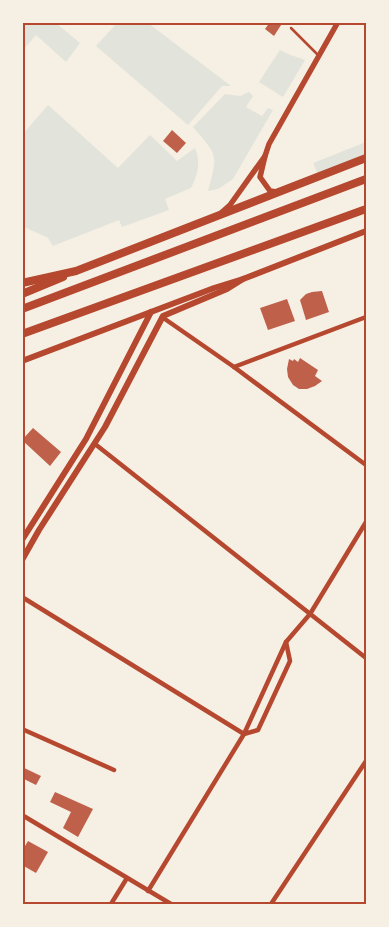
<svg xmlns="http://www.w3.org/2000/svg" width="389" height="927" font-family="Manrope,sans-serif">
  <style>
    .green { fill: #e2e4dc }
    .building { fill: #bf614a }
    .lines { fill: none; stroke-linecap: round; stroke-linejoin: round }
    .service { stroke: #b5482f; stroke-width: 2.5 }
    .minor { stroke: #b5482f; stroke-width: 4.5 }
    .tertiary { stroke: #b5482f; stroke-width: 5.5 }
    .secondary { stroke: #b5482f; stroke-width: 6 }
    .trunk { stroke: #b5482f; stroke-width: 8 }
    .neatline { fill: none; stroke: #b5482f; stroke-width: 2 }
  </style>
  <rect width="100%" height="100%" fill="#f6efe4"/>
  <g class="green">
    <polygon points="23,22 56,23 80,43 66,62 36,35 23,50"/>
    <polygon points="117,23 148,23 231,86 222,86 188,125 96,46"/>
    <path d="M280,50C288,55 296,56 305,60L283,97L259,82Z"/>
    <path d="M249,92L253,96L246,107L262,116L268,108L273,110L233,179L218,189L208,191C218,154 218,156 193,127L225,94L240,96Z"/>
    <path d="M48,105L118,168L150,135L177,161L195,148C201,163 198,174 191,188L165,199L169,210L122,227L119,220L53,246L48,238L22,226L23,134Z"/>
    <polygon points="366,142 366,154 318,174 313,163"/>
  </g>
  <g class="building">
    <polygon points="270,22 283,22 274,36 265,29"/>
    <polygon points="172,130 186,143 177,153 163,141"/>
    <polygon points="322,291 329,312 306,320 300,300 306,294 312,292"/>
    <polygon points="287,299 295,321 268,330 260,308"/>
    <polygon points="300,358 318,370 315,376 322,381 315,386 307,389 299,389 293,385 288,377 287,369 289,359 293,361 294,359 298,362"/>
    <polygon points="33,428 61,452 50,466 22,440"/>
    <polygon points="22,767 41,776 36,785 22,778"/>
    <polygon points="55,792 93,809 78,837 63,828 71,812 50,802"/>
    <polygon points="28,841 48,852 36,873 22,865 22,851"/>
  </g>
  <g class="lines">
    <polyline class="service" points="291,28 318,55"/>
    <g class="minor">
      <polyline points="162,317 234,367 366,465"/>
      <polyline points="234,367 366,317"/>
      <polyline points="95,444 366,658"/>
      <polyline points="22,597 244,734 258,730 290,661 286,642"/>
      <polyline points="22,729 114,770"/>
      <polyline points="22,815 171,904"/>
      <polyline points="148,891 244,734 286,642 310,614 366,522"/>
      <polyline points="111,904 127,878"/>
      <polyline points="271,904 366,761"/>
    </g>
    <g class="tertiary">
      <polyline points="265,156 269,144 338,22"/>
      <polyline points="221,213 230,205 265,156 260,177 270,191 277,192"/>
    </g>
    <g class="secondary">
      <polyline points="22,361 214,288 243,279 366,231"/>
      <polyline points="22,540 86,439 151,312"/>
      <polyline points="22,560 39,530 105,427 163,316 227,289 243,279"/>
    </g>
    <g class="trunk">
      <polyline points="22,283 76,271 366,158"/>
      <polyline points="22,294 63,277"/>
      <polyline points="22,309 366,179"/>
      <polyline points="22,334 366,209"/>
    </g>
  </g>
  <rect width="389" height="927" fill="none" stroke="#f6efe4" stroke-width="48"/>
  <rect x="24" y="24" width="341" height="879" class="neatline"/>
</svg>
